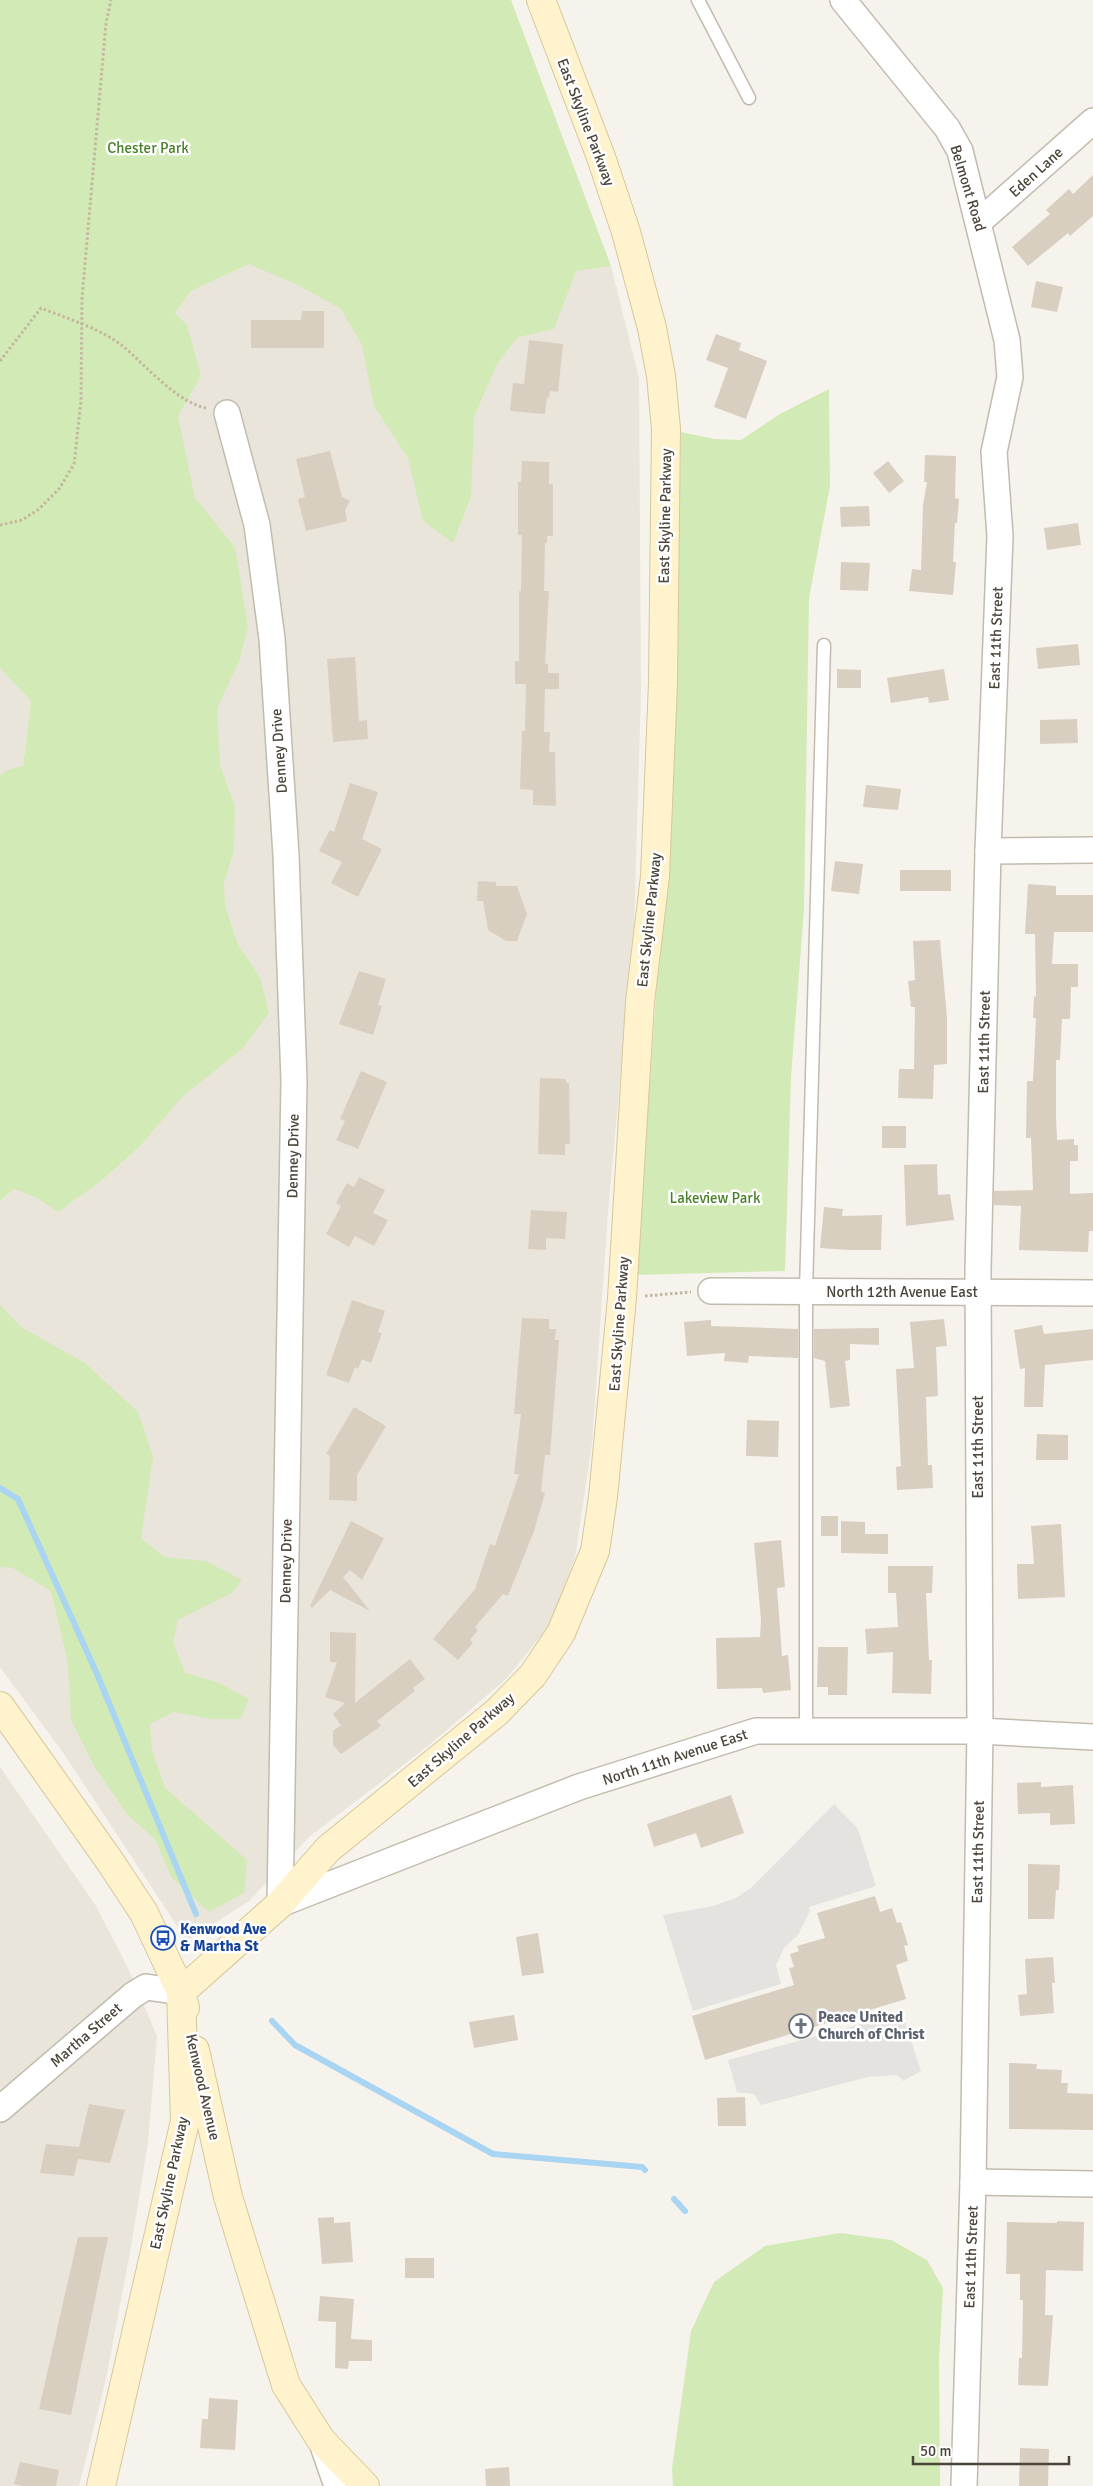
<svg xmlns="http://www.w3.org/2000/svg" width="1093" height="2486" font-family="Signika,sans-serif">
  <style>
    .residential { fill: #eae5da }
    .green { fill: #d2eab5 }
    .parking { fill: #e5e3e0 }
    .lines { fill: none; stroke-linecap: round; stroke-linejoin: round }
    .stream { stroke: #a9d4f2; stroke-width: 6 }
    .building { fill: #d8cfc1 }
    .lane-casing { stroke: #c2bbae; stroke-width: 15 }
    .street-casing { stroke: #c2bbae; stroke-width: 28 }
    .secondary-casing { stroke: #d6c79b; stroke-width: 30 }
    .path { stroke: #c4b79f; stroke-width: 3; stroke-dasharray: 2.5 2.5; stroke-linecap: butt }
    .lane { stroke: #fff; stroke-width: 12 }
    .street { stroke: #fff; stroke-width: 25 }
    .secondary { stroke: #fff3cd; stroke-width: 28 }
    .labels { text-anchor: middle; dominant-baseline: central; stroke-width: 5; stroke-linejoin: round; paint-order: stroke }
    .street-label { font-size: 15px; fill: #4b4439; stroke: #fff }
    .park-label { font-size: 15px; fill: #4a7f2a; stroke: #fff }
    .transit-label { font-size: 15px; font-weight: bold; fill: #164399; stroke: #fff; text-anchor: start }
    .worship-label { font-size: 15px; font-weight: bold; fill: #5b616d; stroke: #fff; text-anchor: start }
  </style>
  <rect width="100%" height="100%" fill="#f6f3ec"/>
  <g class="residential">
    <polygon points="290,245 398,295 611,266 639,378 641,690 634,927 608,1212 592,1443 575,1558 549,1626 507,1678 428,1746 309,1837 249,1901 187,1941 64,1754 0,1667 0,1201 229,1003 116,394 191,291"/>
    <polygon points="0,668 31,701 0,947"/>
    <polygon points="0,1767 96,1906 128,1968 157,2036 148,2142 131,2247 106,2379 79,2486 0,2486"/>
  </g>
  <g class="green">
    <polygon points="0,0 511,0 611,266 576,271 554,329 518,337 497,364 474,417 471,496 453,543 423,521 408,458 374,406 362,345 341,309 298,285 249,264 191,291 175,313 187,325 201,376 178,416 195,498 235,547 248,627 239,661 217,709 220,765 235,807 234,850 224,883 225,906 238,945 260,977 269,1013 242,1049 183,1096 139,1147 102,1180 58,1212 37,1198 14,1189 0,1201 0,775 10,769 23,766 31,701 0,668"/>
    <path d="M829,389L830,486L809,598L804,909L791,1077L785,1271L635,1275C658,995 676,713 681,432L714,439L741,440L780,414Z"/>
    <polygon points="0,1305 21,1327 85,1363 138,1412 153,1457 141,1538 164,1557 206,1561 242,1580 232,1593 178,1620 173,1642 185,1673 217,1682 249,1699 240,1719 212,1719 173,1712 150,1724 152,1750 165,1788 247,1860 244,1893 209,1912 172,1878 155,1839 128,1815 95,1768 71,1720 68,1663 51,1591 13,1568 0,1567"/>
    <polygon points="840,2233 891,2240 927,2260 943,2288 939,2360 940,2486 673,2486 672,2469 691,2331 714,2282 765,2246"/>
  </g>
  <g class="parking">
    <polygon points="834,1804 858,1829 876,1886 809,1907 810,1911 798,1935 784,1948 776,1965 781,1984 693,2011 663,1915 713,1906 736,1898 752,1887"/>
    <polygon points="902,2013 921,2071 903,2081 897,2075 868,2077 761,2105 754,2094 737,2092 728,2060"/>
  </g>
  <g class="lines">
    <g class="stream">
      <polyline points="0,1488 18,1499 97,1674 196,1914"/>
      <polyline points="272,2021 295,2045 493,2154 642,2167 645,2170"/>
      <polyline points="674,2199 685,2211"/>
    </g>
  </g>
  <g class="building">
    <polygon points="1093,175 1093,216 1070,236 1068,233 1028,266 1012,247 1050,214 1046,210 1069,189 1073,194"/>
    <polygon points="1036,281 1063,287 1057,312 1031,307"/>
    <polygon points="302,311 324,311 324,348 251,348 251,320 301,320"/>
    <polygon points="716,334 741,343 739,350 767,361 746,419 714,407 728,368 706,360"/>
    <polygon points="529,340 563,344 558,392 550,391 549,398 547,397 545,414 510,411 513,383 524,384"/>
    <polygon points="330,451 342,497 350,501 345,510 347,521 306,531 298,499 305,497 296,459"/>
    <polygon points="925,455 956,456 955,498 959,499 957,523 955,523 953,562 956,562 953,595 909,591 912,569 921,570 923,505 927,482 924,482"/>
    <polygon points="522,461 549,462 549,484 553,484 553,536 547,536 547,543 545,543 544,591 549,591 545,664 548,664 548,673 559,673 559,689 545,689 544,732 550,732 549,752 555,752 556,806 533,805 533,790 520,789 522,731 525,731 526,684 515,684 515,661 519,661 519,591 521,591 522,535 518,535 518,482 521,482"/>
    <polygon points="888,461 904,481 889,493 873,473"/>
    <polygon points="869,506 870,526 841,527 840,507"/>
    <polygon points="1078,523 1081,545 1047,550 1044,528"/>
    <polygon points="841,562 870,563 868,591 840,590"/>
    <polygon points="1078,644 1080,665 1038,669 1036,648"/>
    <polygon points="355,657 359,721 367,720 368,739 333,742 327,659"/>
    <polygon points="837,669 861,670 861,688 837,688"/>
    <polygon points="944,669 949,700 929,703 928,697 891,703 887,678"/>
    <polygon points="1077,719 1078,743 1040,744 1040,720"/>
    <polygon points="350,783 378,792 362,839 382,849 358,897 331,883 342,862 319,851 330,830 334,832"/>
    <polygon points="866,785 901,789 898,810 863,807"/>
    <polygon points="835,861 863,864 859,894 831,891"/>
    <rect x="900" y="870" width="51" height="21"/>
    <polygon points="478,881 496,882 496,886 517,886 527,914 517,941 506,941 488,930 483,901 477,901"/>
    <polygon points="1028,884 1056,886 1056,895 1093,895 1093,932 1054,932 1052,964 1078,964 1078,987 1071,987 1070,1019 1062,1019 1060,1060 1056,1060 1056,1117 1057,1140 1074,1139 1074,1145 1078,1145 1078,1161 1070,1161 1070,1194 1093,1193 1093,1231 1089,1231 1088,1252 1019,1250 1021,1206 994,1205 994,1191 1033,1190 1031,1138 1026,1138 1027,1081 1033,1081 1036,1018 1033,1018 1034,996 1036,997 1035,934 1025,934"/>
    <polygon points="940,940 947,1017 947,1064 934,1065 933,1099 898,1098 899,1069 914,1069 915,1007 911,1007 908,981 915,980 913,941"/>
    <polygon points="359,971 386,979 378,1005 382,1006 373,1035 339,1024"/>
    <polygon points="361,1071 387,1082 358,1149 336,1140 345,1121 340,1119"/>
    <polygon points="540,1078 566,1079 566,1083 569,1083 570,1144 565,1144 565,1155 538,1154"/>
    <rect x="882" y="1126" width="24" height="22"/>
    <polygon points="937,1164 938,1195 950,1194 954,1220 906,1226 904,1165"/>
    <polygon points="359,1177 385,1190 373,1213 388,1220 374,1246 355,1236 349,1247 326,1234 341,1206 336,1203 347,1183 354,1187"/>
    <polygon points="824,1207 843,1209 842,1216 882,1215 881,1250 849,1250 820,1248"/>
    <polygon points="531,1210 567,1212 565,1239 546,1238 546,1250 528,1249"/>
    <polygon points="352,1300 385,1311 378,1332 382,1333 371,1363 362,1359 358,1369 355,1367 349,1383 326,1375"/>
    <polygon points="522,1318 549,1319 549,1329 556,1329 555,1340 559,1340 550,1455 545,1455 541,1491 545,1493 534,1531 508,1596 503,1594 475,1627 478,1630 470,1640 473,1643 458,1660 433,1639 475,1589 490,1544 495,1546 519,1474 514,1474 521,1414 514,1414"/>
    <polygon points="944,1319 947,1346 936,1347 938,1396 926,1397 928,1465 932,1465 933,1488 897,1490 896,1467 901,1466 896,1369 914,1368 910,1322"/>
    <polygon points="711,1320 711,1326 798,1329 798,1358 749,1356 748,1363 724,1361 725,1353 687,1356 684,1322"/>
    <polygon points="1042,1325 1044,1334 1093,1329 1093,1360 1045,1365 1043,1407 1024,1407 1025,1368 1020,1369 1014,1330"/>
    <polygon points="879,1328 879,1345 850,1344 850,1360 845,1361 850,1406 830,1408 825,1361 814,1358 814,1329"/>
    <polygon points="354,1407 386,1426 357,1475 357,1501 329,1500 330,1456 326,1454"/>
    <polygon points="747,1420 779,1421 778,1457 746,1456"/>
    <polygon points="1037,1434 1068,1435 1068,1460 1036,1460"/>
    <rect x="821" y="1516" width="17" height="20"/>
    <polygon points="351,1521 384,1538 362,1580 350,1570 343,1577 370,1611 330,1590 312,1608 310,1606"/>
    <polygon points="841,1521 865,1522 865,1534 888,1534 888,1554 841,1553"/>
    <polygon points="1061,1524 1065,1597 1018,1599 1017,1564 1034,1564 1031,1526"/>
    <polygon points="781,1540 785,1587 777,1588 782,1656 788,1655 791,1690 763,1693 762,1688 717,1689 716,1638 760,1637 761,1620 754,1543"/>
    <polygon points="888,1566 933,1566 932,1593 926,1593 929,1660 932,1660 931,1694 892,1693 893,1652 867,1654 865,1629 898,1627 896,1593 888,1593"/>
    <polygon points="330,1632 356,1633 355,1703 410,1659 425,1679 413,1688 415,1691 377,1721 381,1726 341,1754 333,1745 333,1731 341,1725 333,1714 345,1703 325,1697 337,1662 330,1662"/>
    <polygon points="818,1647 848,1647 847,1695 828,1695 828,1687 817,1687"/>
    <polygon points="1041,1782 1041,1787 1073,1785 1075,1824 1050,1825 1050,1813 1018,1814 1017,1783"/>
    <polygon points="731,1795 744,1833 701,1848 696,1833 654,1847 647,1824"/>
    <polygon points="1028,1864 1060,1865 1059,1890 1056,1890 1054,1919 1028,1919"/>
    <polygon points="875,1896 880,1912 892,1908 897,1923 901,1922 908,1945 904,1946 908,1961 896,1965 906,1999 705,2060 692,2016 794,1985 789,1968 794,1967 790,1954 799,1951 797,1946 825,1938 817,1913"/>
    <polygon points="538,1933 544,1973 522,1976 516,1937"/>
    <polygon points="1053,1957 1055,1983 1052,1983 1054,2013 1020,2016 1018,1995 1027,1994 1025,1959"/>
    <polygon points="514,2015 518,2040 474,2048 469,2022"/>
    <polygon points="1009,2063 1037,2064 1036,2069 1062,2070 1061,2083 1068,2083 1067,2093 1093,2094 1093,2130 1009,2129"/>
    <polygon points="745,2097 746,2126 718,2126 717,2098"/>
    <polygon points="89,2104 125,2110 110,2163 78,2159 74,2176 40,2173 46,2144 79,2147"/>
    <polygon points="334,2217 334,2223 350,2222 353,2262 322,2264 318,2218"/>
    <polygon points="1057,2221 1084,2222 1083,2271 1046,2270 1045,2315 1053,2315 1048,2386 1018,2385 1019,2358 1022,2358 1023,2300 1020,2300 1020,2274 1006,2274 1007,2222 1057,2223"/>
    <polygon points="78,2237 108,2237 71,2415 39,2409"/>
    <rect x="405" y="2258" width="29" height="20"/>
    <polygon points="320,2296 354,2299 351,2339 372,2340 372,2361 349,2361 348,2369 335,2368 336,2322 318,2321"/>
    <polygon points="209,2398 238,2400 235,2450 200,2448 202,2419 208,2419"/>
    <polygon points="1020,2448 1049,2449 1048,2486 1019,2486"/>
    <polygon points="20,2462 59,2470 56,2486 23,2486 14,2484"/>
    <polygon points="509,2467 510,2486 486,2486 485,2469"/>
  </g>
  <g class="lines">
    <g class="lane-casing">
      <g id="lane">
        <polyline points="698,0 749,98"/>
        <polyline points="806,1731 806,1291 824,645"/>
      </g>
    </g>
    <g class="street-casing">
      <g id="street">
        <polyline points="843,0 947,128 960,151 1007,340 1010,377 994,452 1000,536 988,851 978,1270 980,1731 973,2182 964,2486"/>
        <polyline points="979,222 1093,121"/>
        <polyline points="227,413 257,525 272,639 286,855 294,1081 280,1904 579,1787 756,1731 980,1731 1093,1737"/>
        <polyline points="988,851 1093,850"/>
        <polyline points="711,1291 1093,1293"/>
        <polyline points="0,2109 133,1995 146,1987 181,1992"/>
        <polyline points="973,2182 1093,2184"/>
        <polyline points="321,2440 337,2486"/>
      </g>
    </g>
    <g class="secondary-casing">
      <g id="secondary">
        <polyline points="0,1706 109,1860 144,1913 181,1992 185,2008"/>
        <polyline points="195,2050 228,2197 286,2385 321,2440 365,2486"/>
        <polyline points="101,2486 185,2121 181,1992 280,1904 328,1849 497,1712 533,1675 561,1633 595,1551 603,1497 622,1298 640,1002 655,876 663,683 666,429 661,376 652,328 626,232 601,157 541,0"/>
      </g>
    </g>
    <g class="path">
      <path d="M0,361L41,308C66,318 104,330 124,347C146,366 177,402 206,408"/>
      <polyline points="0,525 22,520 39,509 59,489 74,464 81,401 82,298 106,23 111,0"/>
      <polyline points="645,1296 691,1292"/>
    </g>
    <use href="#lane" class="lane"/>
    <use href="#street" class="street"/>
    <use href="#secondary" class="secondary"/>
  </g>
  <defs>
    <g id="bus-ring" transform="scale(1.25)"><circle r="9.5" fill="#fff" stroke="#1a4fb4" stroke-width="1.5"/><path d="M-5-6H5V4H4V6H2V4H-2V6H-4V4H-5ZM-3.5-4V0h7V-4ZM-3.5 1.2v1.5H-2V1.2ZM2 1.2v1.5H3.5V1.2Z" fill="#1a4fb4"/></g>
    <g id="church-ring" transform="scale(1.25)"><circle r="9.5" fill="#fff" stroke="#6b7280" stroke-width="1.5"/><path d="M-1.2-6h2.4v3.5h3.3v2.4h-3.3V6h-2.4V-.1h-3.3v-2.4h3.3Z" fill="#6b7280"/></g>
  </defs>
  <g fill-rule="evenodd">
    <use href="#bus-ring" x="163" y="1938"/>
    <use href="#church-ring" x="801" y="2026"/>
  </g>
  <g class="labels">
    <g class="street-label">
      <text transform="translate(586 122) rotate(69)">East Skyline Parkway</text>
      <text transform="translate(1036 172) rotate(-42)">Eden Lane</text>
      <text transform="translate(968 188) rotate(73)">Belmont Road</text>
      <text transform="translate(665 516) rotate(-89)">East Skyline Parkway</text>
      <text transform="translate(996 638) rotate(-88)">East 11th Street</text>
      <text transform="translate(279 751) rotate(-94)">Denney Drive</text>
      <text transform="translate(649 920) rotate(-84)">East Skyline Parkway</text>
      <text transform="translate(984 1042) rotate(-89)">East 11th Street</text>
      <text transform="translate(293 1156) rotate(-89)">Denney Drive</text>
      <text x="902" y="1292">North 12th Avenue East</text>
      <text transform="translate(619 1324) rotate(-86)">East Skyline Parkway</text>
      <text transform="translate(978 1447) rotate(-90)">East 11th Street</text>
      <text transform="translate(286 1561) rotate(-89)">Denney Drive</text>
      <text transform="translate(461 1740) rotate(-41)">East Skyline Parkway</text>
      <text transform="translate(675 1757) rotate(-18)">North 11th Avenue East</text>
      <text transform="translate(978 1852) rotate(-89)">East 11th Street</text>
      <text transform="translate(86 2035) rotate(-41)">Martha Street</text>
      <text transform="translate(203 2087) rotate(77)">Kenwood Avenue</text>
      <text transform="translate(169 2183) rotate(-78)">East Skyline Parkway</text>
      <text transform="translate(971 2257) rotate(-88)">East 11th Street</text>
    </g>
    <g class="park-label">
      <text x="148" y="148">Chester Park</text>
      <text x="715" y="1198">Lakeview Park</text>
    </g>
    <g class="transit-label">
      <text x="180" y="1929">Kenwood Ave<tspan x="180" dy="17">&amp; Martha St</tspan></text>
    </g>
    <g class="worship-label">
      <text x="818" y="2017">Peace United<tspan x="818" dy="17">Church of Christ</tspan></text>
    </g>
  </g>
  <path d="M913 2456v8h156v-8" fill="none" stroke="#4b4439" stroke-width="2.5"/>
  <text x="920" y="2456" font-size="15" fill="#4b4439" stroke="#ffffff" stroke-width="4" paint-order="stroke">50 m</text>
</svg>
